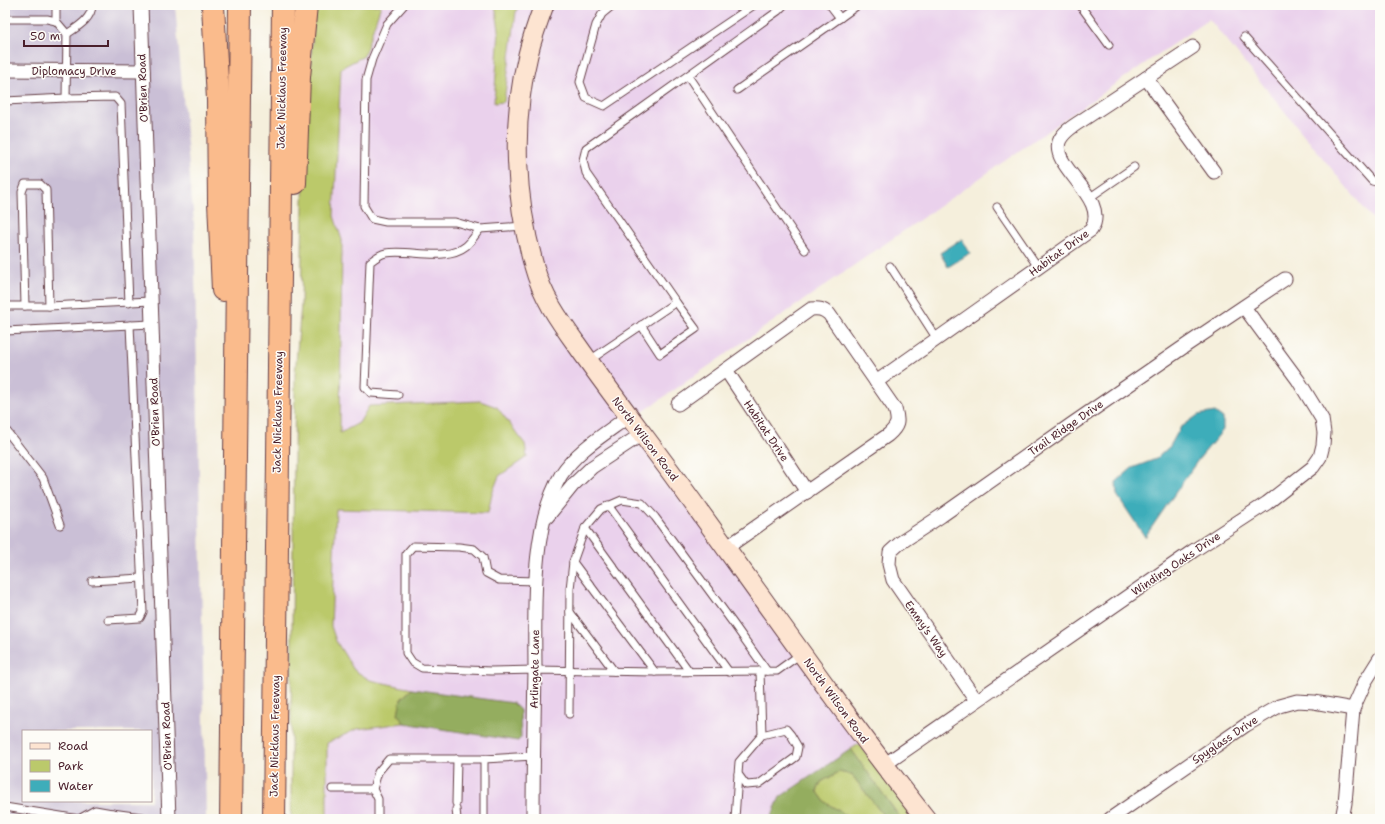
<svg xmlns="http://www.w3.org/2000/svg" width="1385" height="824" font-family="'Shantell Sans',sans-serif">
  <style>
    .built { fill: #ead1ec }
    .industrial { fill: #cabfd6; fill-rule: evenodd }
    .green { fill: #bbc96b; stroke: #82744b }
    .forest { fill: #94ad5f; stroke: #6f6645 }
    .water { fill: #3eadba; stroke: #446672 }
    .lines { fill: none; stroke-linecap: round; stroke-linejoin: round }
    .lane-casing { stroke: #643e46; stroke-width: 9 }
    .street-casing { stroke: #643e46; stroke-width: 15 }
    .secondary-casing { stroke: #643e46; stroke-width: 21 }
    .highway-casing { stroke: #643e46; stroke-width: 24 }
    .lane { stroke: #fff; stroke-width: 7 }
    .street { stroke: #fff; stroke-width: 13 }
    .secondary { stroke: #fde4d1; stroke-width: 19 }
    .highway { stroke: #fabb8c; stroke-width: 22 }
    .labels { text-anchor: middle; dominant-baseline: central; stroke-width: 3; stroke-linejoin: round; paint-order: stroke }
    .street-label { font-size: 11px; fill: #4a1f2b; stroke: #fdfcf7 }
  </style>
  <rect width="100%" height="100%" fill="#fdfcf7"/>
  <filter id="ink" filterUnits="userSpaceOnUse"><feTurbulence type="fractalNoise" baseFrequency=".025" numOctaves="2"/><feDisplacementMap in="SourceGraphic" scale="8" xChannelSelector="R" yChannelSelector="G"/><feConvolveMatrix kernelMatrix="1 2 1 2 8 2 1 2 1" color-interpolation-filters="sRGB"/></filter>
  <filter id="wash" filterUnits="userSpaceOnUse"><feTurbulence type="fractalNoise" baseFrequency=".012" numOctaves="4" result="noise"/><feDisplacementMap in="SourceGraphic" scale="16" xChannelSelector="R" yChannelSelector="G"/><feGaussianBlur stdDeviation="0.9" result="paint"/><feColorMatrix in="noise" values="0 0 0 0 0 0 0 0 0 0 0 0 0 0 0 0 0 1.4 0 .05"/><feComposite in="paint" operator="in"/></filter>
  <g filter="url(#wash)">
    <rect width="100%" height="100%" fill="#f5efdc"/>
    <polygon class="built" points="381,5 495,5 499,30 494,103 516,12 519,5 1380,5 1380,228 1209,19 631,420 867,738 780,797 772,815 771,819 327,819 327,743 357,729 404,723 518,741 513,703 412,689 370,680 354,670 336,641 331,626 335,509 488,513 492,494 499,476 527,456 369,406 359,423 340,433 342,240 334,216 341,68 364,55"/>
    <path class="industrial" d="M5,5H175L194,224L206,819H5ZM23,731H151V801H23Z"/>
    <g class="green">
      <polygon points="315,5 381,5 364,56 341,68 334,216 342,240 340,433 359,423 369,406 480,401 497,407 525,444 527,457 499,476 492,494 488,513 336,509 331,626 336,641 354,670 370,680 412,689 401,699 398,714 404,723 357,729 327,743 327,819 291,819 291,714 295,374 301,305 304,152"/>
      <polygon points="495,5 519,5 516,12 504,102 494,103 499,30"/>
      <polygon points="859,744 917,819 901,819 851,749"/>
      <polygon points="839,772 852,775 886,819 852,819 825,802 817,791 821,782"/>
    </g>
    <g class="forest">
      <polygon points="412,689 513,703 520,710 521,737 518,741 404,723 398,714 401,699"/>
      <polygon points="851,749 901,819 886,819 852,775 839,772 821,782 817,791 825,802 852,819 771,819 772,815 780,797"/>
    </g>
    <g class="water">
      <polygon points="962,239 970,253 948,267 940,253"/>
      <polygon points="1215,412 1223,418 1223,430 1198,460 1145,537 1117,495 1116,482 1132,468 1156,459 1170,446 1180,428 1198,415"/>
    </g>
  </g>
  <g filter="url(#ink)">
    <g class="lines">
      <g class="lane-casing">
        <g id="lane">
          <polyline points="56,5 56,21"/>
          <polyline points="404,5 387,24 372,59 366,80 364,206 372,219 386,222 455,222 480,229 524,226"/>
          <polyline points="613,5 602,14 596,25 580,82 586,98 604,106 754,5"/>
          <polyline points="830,5 840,18 858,5"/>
          <polyline points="1080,5 1109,45"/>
          <polyline points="5,19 47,19 56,21 67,34 66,98 5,101"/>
          <path d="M67,34C77,27 92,19 92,5"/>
          <polyline points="1244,37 1372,181 1380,183"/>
          <polyline points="688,76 805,250"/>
          <polyline points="737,90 840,18"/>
          <polyline points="66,98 115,97 121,104 129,303"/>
          <polyline points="1089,198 1134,167"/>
          <polyline points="997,207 1038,267"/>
          <polyline points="890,266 937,339"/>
          <polyline points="5,306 49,306 151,301"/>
          <polyline points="25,306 22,192 25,184 40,184 46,190 49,306"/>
          <polyline points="641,325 660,354 696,329 676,302"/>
          <polyline points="5,331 152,324"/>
          <polyline points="590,360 676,302 586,173 583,160 586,148 778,11 784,5"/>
          <path d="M398,395L371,393L365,387L370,262C375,258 380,254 386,253C410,249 446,262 466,246C471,242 476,234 480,229"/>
          <polyline points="5,429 43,478 60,525"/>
          <polyline points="608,505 729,672"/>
          <polyline points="585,528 689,671"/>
          <polyline points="573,562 655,672"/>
          <polyline points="92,581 141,578"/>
          <polyline points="536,581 499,580 486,573 483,557 474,549 459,547 413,546 406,554 406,653 412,662 422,668 491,671 535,670 655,672 777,671 802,653"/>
          <polyline points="570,612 614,671"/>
          <polyline points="108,620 140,618 143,612 130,325"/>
          <polyline points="760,671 762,735 739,762 738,774 746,785 759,784 796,757 798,747 791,735 786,729 762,735"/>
          <polyline points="569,714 570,589 573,562 585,528 601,509 622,500 642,503 655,517 733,623 767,671"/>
          <polyline points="332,789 373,789 378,772 389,759 484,759 534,756"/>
          <polyline points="373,789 378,799 378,819"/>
          <polyline points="456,803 457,759"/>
          <polyline points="5,807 79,819 95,810 112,813"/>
          <polyline points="456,809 457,819"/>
          <polyline points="111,819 112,813 156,819"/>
          <polyline points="484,819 484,759"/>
          <polyline points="735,819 738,774"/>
        </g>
      </g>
      <g class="street-casing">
        <g id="street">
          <polyline points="141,5 169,819"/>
          <polyline points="5,70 143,71"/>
          <polyline points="1146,78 1214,172"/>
          <polyline points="726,370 807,492"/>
          <path d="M876,382L1091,230C1111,199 1051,168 1059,142C1062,133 1073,126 1081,121L1193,47"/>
          <path d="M678,404L811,309C819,308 823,309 829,314L895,409C899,422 898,426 888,435L726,548"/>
          <polyline points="547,517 573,485 592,467 642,434"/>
          <polyline points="976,700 893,580 889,564 890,552 900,543 941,516 1072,424 1188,344 1285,279"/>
          <polyline points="884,765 1193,551 1267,503 1313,467 1320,457 1323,445 1324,433 1322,419 1298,380 1244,307"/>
          <path d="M533,819C533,770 534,720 535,671C535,612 530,527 561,475C577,450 605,434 629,416"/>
          <polyline points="1110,819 1246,725 1279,706 1297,701 1314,702 1353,709"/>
          <polyline points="1342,819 1345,803 1353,709 1365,682 1380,658"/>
        </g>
      </g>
      <g class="secondary-casing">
        <path id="secondary" d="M544,5C538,21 532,38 528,55C511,123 515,199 534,266C542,296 559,320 577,345C607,388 639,429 670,471C755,587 837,706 926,819"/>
      </g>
      <g class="highway-casing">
        <g id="highway">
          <polyline points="213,5 218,100 219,202 223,290"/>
          <polyline points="295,183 299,77 306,5"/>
          <polyline points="231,819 240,5"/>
          <polyline points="274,819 283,5"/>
        </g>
      </g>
      <use href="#lane" class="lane"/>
      <use href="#street" class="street"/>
      <use href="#secondary" class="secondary"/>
      <use href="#highway" class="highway"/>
    </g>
  </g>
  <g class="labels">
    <g class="street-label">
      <text x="74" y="71">Diplomacy Drive</text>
      <text transform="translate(143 88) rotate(-92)">O'Brien Road</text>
      <text transform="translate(282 88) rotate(-89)">Jack Nicklaus Freeway</text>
      <text transform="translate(1059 253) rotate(-36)">Habitat Drive</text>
      <text transform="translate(155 412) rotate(-92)">O'Brien Road</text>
      <text transform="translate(278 412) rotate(-89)">Jack Nicklaus Freeway</text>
      <text transform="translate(1066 428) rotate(-35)">Trail Ridge Drive</text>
      <text transform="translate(766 431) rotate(56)">Habitat Drive</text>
      <text transform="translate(645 439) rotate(53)">North Wilson Road</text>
      <text transform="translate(1176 564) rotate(-34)">Winding Oaks Drive</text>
      <text transform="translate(926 629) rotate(55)">Emmy's Way</text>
      <text transform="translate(535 669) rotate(-89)">Arlingate Lane</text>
      <text transform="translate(836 701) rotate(54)">North Wilson Road</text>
      <text transform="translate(167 736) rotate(-92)">O'Brien Road</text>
      <text transform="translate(275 736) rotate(-89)">Jack Nicklaus Freeway</text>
      <text transform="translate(1225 740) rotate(-34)">Spyglass Drive</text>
    </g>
  </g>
  <rect width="1385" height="824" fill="none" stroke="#fdfcf7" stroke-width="20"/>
  <rect x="22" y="730" width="130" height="72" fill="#fdfcf7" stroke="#b5a4a5"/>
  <rect x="30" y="743" width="20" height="6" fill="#fde4d1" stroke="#b5a4a5"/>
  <text x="58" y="750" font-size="12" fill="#4a1f2b">Road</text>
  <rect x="30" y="760" width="20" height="12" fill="#bbc96b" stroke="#b5a4a5"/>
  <text x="58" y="770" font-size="12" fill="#4a1f2b">Park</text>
  <rect x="30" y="780" width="20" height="12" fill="#3eadba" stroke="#b5a4a5"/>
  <text x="58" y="790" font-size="12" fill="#4a1f2b">Water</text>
  <path d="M24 40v6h84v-6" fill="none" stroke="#4a1f2b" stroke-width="2"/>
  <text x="30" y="40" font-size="12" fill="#4a1f2b" stroke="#fdfcf7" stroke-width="3" paint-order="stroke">50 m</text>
</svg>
